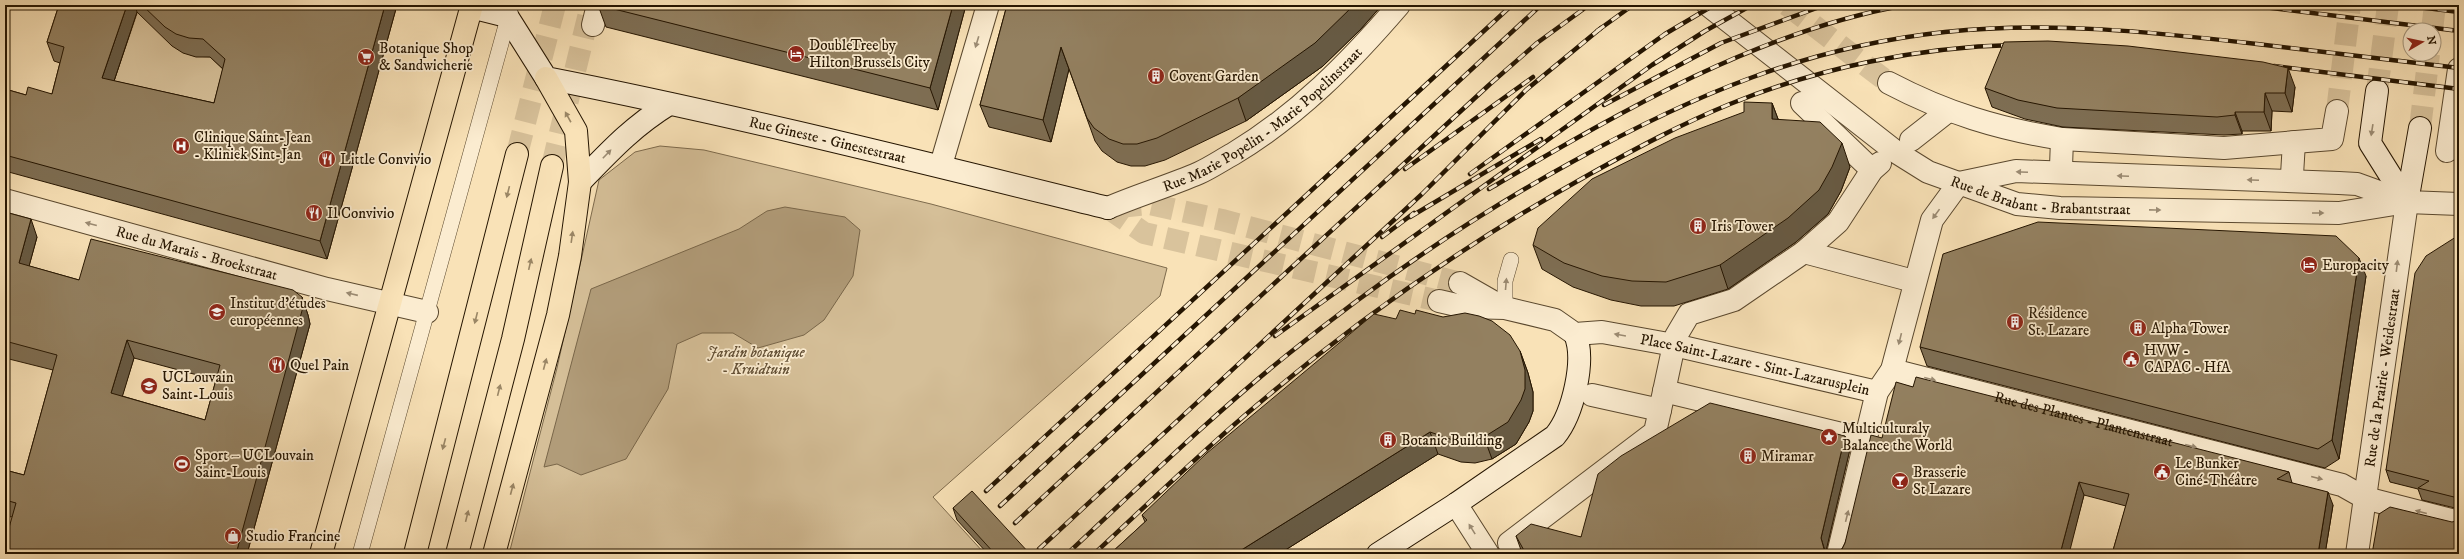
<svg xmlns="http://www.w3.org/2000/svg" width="2464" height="559" font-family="'IM FELL DW Pica',serif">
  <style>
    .green { fill: #d5bf98; stroke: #7d6a4c }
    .water { fill: #b19c79; stroke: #796649 }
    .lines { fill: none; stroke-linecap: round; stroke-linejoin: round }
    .street-tunnel { stroke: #d9c39c; stroke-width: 22; stroke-dasharray: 22 11; stroke-linecap: butt }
    .secondary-tunnel { stroke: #d9c39c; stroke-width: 22; stroke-dasharray: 22 11; stroke-linecap: butt }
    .highway-tunnel { stroke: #d9c39c; stroke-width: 22; stroke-dasharray: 22 11; stroke-linecap: butt }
    .lane-casing { stroke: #5a482e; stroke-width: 16 }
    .street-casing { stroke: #5a482e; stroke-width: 24 }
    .secondary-casing { stroke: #251501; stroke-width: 24 }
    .primary-casing { stroke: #251501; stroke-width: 24 }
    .highway-casing { stroke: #251501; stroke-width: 24 }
    .lane { stroke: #fbecd0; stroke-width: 15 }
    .street { stroke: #fbecd0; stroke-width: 22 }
    .secondary { stroke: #fbecd0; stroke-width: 22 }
    .primary { stroke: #f9e2b7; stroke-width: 22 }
    .highway { stroke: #f9e2b7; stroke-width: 22 }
    .rail-casing { stroke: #251501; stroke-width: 4.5 }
    .rail { stroke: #fbecd0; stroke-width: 3; stroke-dasharray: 9; stroke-linecap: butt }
    .wall { fill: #7e6e53; stroke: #251501; fill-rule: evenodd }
    .shaded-wall { fill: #675a43; stroke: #251501 }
    .building { fill: #938060; stroke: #251501; fill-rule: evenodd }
    .oneway { fill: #9b8b73 }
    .oneway2 { fill: #9a8665 }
    .labels { text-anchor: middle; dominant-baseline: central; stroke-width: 3.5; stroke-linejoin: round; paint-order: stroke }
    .poi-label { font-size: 15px; fill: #251501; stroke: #fbecd0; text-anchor: start }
    .street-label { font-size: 15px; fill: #251501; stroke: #fbecd0 }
    .park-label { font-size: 15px; font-style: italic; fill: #635036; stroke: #fbecd0 }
  </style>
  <rect width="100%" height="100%" fill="#f9e2b7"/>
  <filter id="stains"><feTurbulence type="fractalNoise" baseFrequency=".005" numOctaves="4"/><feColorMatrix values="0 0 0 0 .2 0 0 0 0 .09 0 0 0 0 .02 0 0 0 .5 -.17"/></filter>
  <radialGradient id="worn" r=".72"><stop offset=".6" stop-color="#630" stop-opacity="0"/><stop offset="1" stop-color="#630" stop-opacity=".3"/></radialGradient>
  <g class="green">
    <path d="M140,5C161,32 171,56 210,57L232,78L220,121L109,96Z"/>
    <polygon points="660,146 704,150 931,204 1167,268 1160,296 933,497 985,554 509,554 557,368 599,180 635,152"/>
  </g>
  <polygon class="water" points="785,207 845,217 860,230 853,276 824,320 804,335 758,348 733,333 702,333 677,344 668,389 626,459 581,475 557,464 544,467 591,289 739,229 767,211"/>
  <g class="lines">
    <g class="street-tunnel">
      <polyline points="1787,5 1889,83"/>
      <polyline points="2337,111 2350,5"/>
    </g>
    <g class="secondary-tunnel">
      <polyline points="2432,30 2435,5"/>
      <polyline points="2377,91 2388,5"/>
      <polyline points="2420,128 2429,54"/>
      <polyline points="1119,207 1150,204 1222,220 1460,283"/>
      <polyline points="1108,208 1144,233 1439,301"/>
    </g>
    <g class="highway-tunnel">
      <polyline points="517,154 555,5"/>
      <polyline points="552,166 591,5"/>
    </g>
    <g class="lane-casing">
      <g id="lane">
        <polyline points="1505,308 1505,281 1511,260"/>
        <polyline points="360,554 510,11"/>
      </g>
    </g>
    <g class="street-casing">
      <g id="street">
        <path id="s1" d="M1708,5L1896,152L1928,172L2017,204L2060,208L2339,213L2407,202L2459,204"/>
        <polyline points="593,25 598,5"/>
        <path d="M1889,83C1946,113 1999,129 2062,139L2061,167"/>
        <polyline points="1802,103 1872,170"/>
        <polyline points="2062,139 2224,148 2332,139 2337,111"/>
        <polyline points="1911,140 1948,111"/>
        <polyline points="2447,151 2459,69"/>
        <polyline points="941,165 988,5"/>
        <polyline points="2292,175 2294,142"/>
        <polyline points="1959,183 2016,171 2339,183 2357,184 2404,201"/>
        <path id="s2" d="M5,200L327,289L427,312"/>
        <path id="s3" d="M1108,208C1138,195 1169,186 1199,173C1210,168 1222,160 1233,154C1298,115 1350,62 1399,5"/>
        <polyline points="1804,252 1906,279"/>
        <polyline points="1460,283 1502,307"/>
        <path id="s4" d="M1439,301L1465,307L1505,308L1555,320L1575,334L1602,332L1674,345L1877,392"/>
        <polyline points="1676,336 1689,314 1734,300 1804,252 1838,222 1872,170 1880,163"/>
        <path id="s5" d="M1892,370L2342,485L2365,498L2459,522"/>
        <polyline points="1664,391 1858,438"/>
        <polyline points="1592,395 1660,410 1672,354"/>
        <polyline points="1456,504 1488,554"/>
        <polyline points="1509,543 1655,432 1660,410"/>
        <polyline points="1838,554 1877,392 1892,370 1932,220 1959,183"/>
        <path id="s6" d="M2357,554L2407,202"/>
      </g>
    </g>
    <g class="secondary-casing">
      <g id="secondary">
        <path id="s7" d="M504,5L507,16L546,78C735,115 921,162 1108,208"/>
        <polyline points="471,7 507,16"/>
        <polyline points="2377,91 2370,143 2407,202"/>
        <path d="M580,182C610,151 632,127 669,104"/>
        <polyline points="2407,202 2420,128"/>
        <path d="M1378,554L1456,504L1555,436C1573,414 1586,360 1575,334"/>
      </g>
    </g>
    <g class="primary-casing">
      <polyline id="primary" points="321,554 472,5"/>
    </g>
    <g class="highway-casing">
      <g id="highway">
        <polyline points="415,554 517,154"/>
        <polyline points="457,554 513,339 552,166"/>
        <polyline points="494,554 558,315 570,256 580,182 576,131 546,78"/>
      </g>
    </g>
    <use href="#lane" class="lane"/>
    <use href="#street" class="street"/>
    <use href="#secondary" class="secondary"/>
    <use href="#primary" class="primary"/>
    <use href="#highway" class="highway"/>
    <g class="rail-casing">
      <g id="rail">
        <polyline points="2247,5 2459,31"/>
        <polyline points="2402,5 2459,12"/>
        <polyline points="1597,31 1633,5"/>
        <polyline points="2274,66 2459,89"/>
        <polyline points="1604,105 1721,43 1825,5"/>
        <polyline points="1405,169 1533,77"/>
        <polyline points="1470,174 1665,34 1714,5"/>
        <path d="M1489,189C1619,113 1755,32 1906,5"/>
        <polyline points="1410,217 1541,139"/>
        <polyline points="1382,237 1414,213"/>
        <polyline points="1275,336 1652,65 1705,31 1752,5"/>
        <polyline points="986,491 1512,5"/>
        <polyline points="1000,506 1541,5"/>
        <polyline points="1015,523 1489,85 1537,43 1589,5"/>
        <polyline points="1039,549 1422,194 1526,90 1601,28"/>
        <path d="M1067,554C1139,487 1210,417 1287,355C1376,283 1472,217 1572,162C1693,95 1806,47 1945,32C2051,21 2153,32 2257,44C2324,52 2392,60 2459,68"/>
        <path d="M1094,554C1148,504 1201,452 1257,405C1360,317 1472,240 1590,174C1635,149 1681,124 1730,104C1819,68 1918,47 2014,45"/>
      </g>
    </g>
    <use href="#rail" class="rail"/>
  </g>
  <g class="wall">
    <path d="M59,5H397L327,259L5,171V89L26,95L52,94L60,63L54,61L47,42ZM137,12L172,46L183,53L196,57H210L223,69L214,103L114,81Z"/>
    <polygon points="598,5 966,5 938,110 606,27"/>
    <polygon points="1007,5 1382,5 1360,30 1323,66 1246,121 1165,160 1145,166 1131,166 1117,162 1102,151 1095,141 1069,69 1051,142 989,127 980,105"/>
    <polygon points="2295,87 2292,112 2272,111 2271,131 2242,131 2242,134 2224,135 2063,127 2025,119 1992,107 1985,88"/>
    <polygon points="1772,103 1778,119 1850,167 1841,191 1828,214 1796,242 1728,289 1674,306 1641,306 1611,300 1573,287 1542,269 1533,245"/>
    <path d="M5,212L37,237L29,266L79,280L302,297L308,315L310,324L247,554L12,517L5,516V470L24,475L53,370L5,358ZM134,358L216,380L205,420L122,396Z"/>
    <polygon points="2459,235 2459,509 2422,500 2418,489 2390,482 2386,470"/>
    <polygon points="2366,276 2339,459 2325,468 1927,366 1920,347"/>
    <polygon points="1520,351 1528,373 1533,392 1533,411 1529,422 1516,444 1492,459 1475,463 1461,462 1438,454 1279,554 1110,554 1145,522 1142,515"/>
    <polygon points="1913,387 2289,472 2292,483 2333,505 2325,554 2112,554 2126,506 2084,495 2068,554 1523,554 1521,550 1516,536 1581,537 1850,449 1826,550 1831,553 1842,549 1845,543 1882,438"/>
    <polygon points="953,508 1030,554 988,554 957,520"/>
  </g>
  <g class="shaded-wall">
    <polygon points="127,5 135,5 137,12 109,96 102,78"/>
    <polygon points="385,5 397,5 327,259 320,241"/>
    <polygon points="953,5 966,5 938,110 930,88"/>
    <polygon points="1354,5 1382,5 1360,30 1323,66 1246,121 1238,98"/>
    <polygon points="1061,47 1069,69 1051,142 1043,120"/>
    <polygon points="2288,68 2295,87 2292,112 2285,93"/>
    <polygon points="2265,93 2272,111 2271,131 2264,112"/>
    <polygon points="1772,103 1781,127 1772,119"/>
    <polygon points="2235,112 2242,131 2242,134 2235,115"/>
    <polygon points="1842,143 1850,167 1841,191 1828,214 1796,242 1728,289 1720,265"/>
    <polygon points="31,219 37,237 25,281 19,263"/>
    <polygon points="2359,258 2366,276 2339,459 2332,440"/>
    <polygon points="302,297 308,315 310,324 247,554 236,554"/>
    <polygon points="127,340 134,358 118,411 111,393"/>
    <polygon points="1520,351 1528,373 1533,392 1533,411 1529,422 1516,444 1492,459 1484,437"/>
    <polygon points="1430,432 1438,454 1279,554 1235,554"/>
    <polygon points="1845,436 1850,449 1826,551 1826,554 1821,538"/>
    <polygon points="2079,482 2084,495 2069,554 2060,554"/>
    <polygon points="2328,492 2333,505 2325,554 2318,554"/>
  </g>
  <g class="building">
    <polygon points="59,5 127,5 102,78 214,103 225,59 203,39 189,38 176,34 165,27 142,5 385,5 320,241 5,155 5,89 26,95 28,87 52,94 64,47 47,42"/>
    <polygon points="598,5 953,5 930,88"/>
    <polygon points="1007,5 1354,5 1315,43 1238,98 1157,138 1137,144 1123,144 1109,139 1094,128 1087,118 1061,47 1043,120 980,105"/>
    <polygon points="2048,41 2128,46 2263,62 2288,68 2285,93 2265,93 2264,112 2235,112 2235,115 2217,117 2057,108 2018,100 1985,88 2004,42"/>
    <polygon points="1744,102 1772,103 1772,119 1820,122 1842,143 1832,167 1819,190 1788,218 1720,265 1666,282 1632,281 1602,276 1564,263 1533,245 1538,228 1592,179 1675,138 1744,112"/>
    <path d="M5,212L31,219L19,263L79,280L91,239L293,290L302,297L303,307L236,554H5V542L16,503L5,500V470L24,475L57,355L5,341ZM127,340L220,365L205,420L111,393Z"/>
    <polygon points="2038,222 2336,236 2359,258 2332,440 2318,449 1920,347 1943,254"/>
    <polygon points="2459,235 2459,499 2458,498 2418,488 2429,481 2386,470 2415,273 2426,256"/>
    <polygon points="1400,310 1415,314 1416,310 1443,317 1465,313 1479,316 1492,321 1510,335 1520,351 1525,370 1525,389 1521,400 1508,422 1484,437 1467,440 1453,440 1430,432 1235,554 1110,554 1147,520 1142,515 1207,453 1374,314 1396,319"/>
    <polygon points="1916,377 2289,472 2277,479 2328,492 2318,554 2112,554 2129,494 2079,482 2060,554 1526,554 1516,536 1531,524 1581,537 1598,474 1621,456 1710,403 1845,436 1821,538 1824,549 1831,553 1842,549 1845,543 1871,435 1882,438 1896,382 1913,387"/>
    <polygon points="972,491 1030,554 995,554 953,508"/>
    <polygon points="2390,507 2452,522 2459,520 2459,554 2372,554 2379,514"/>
  </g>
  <defs><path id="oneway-solid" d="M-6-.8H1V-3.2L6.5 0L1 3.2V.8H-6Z"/></defs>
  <g class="oneway">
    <use href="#oneway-solid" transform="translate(977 42) rotate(107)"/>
    <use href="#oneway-solid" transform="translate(2372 130) rotate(99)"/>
    <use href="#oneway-solid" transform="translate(607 154) rotate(-46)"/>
    <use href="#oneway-solid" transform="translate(2022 172) rotate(-178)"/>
    <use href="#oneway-solid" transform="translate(2123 176) rotate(-178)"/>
    <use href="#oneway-solid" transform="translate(2253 180) rotate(-178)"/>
    <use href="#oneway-solid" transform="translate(2155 210) rotate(1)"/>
    <use href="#oneway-solid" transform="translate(2318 213)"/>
    <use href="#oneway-solid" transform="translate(1936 214) rotate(126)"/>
    <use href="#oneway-solid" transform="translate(91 224) rotate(-165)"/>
    <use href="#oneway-solid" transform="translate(2397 266) rotate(-83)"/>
    <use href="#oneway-solid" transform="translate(1506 284) rotate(-85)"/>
    <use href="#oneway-solid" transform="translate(352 294) rotate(-167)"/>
    <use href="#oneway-solid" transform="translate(1620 335) rotate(-170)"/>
    <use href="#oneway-solid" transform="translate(1900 339) rotate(104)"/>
    <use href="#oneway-solid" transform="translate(1930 379) rotate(14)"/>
    <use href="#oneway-solid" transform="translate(2191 446) rotate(14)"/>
    <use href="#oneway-solid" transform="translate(2317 478) rotate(14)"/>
    <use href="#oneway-solid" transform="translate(2421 512) rotate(-165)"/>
    <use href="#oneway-solid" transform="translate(1847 516) rotate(-76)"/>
    <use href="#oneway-solid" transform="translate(1472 529) rotate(-122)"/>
  </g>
  <g class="oneway2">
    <use href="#oneway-solid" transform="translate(568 117) rotate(-119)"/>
    <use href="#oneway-solid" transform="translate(508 192) rotate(104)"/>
    <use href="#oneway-solid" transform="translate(572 237) rotate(-82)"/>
    <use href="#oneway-solid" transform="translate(530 264) rotate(-77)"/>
    <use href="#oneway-solid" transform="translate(476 318) rotate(104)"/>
    <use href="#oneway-solid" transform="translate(545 364) rotate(-75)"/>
    <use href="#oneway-solid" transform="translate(499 390) rotate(-76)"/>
    <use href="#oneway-solid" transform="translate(444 444) rotate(105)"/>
    <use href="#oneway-solid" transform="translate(512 489) rotate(-75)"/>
    <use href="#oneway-solid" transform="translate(467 516) rotate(-76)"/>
  </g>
  <defs>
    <g id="hotel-disc" transform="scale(0.9)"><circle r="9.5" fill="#8f2418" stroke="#fbecd0"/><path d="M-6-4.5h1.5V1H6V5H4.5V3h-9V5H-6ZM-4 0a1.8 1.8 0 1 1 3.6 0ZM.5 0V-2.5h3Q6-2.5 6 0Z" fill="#fff"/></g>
    <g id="supermarket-disc" transform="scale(0.9)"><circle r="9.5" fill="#8f2418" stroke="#fbecd0"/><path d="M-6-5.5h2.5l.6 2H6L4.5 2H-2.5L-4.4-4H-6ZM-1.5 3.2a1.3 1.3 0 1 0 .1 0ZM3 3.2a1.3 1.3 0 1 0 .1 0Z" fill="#fff"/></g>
    <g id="building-disc" transform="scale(0.9)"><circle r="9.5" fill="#8f2418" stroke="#fbecd0"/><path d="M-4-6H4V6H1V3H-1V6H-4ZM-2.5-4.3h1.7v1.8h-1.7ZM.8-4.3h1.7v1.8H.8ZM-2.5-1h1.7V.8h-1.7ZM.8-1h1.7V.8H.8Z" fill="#fff"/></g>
    <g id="hospital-disc" transform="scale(0.9)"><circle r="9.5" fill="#8f2418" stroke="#fbecd0"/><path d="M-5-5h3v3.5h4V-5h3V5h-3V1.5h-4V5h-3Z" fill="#fff"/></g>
    <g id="restaurant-disc" transform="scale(0.9)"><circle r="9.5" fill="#8f2418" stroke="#fbecd0"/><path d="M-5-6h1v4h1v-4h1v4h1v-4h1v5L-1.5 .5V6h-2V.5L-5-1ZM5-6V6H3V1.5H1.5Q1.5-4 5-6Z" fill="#fff"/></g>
    <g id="school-disc" transform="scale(0.9)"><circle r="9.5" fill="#8f2418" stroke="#fbecd0"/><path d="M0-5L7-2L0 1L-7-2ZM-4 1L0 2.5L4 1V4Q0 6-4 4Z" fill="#fff"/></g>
    <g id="civic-disc" transform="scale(0.9)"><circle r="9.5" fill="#8f2418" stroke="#fbecd0"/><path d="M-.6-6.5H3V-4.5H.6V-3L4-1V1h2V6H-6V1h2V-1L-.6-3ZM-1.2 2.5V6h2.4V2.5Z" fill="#fff"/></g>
    <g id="university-disc" transform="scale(0.9)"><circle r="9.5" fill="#8f2418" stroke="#fbecd0"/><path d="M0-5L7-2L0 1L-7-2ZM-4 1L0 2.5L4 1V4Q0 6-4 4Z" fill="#fff"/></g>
    <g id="sight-disc" transform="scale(0.9)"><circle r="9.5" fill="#8f2418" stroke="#fbecd0"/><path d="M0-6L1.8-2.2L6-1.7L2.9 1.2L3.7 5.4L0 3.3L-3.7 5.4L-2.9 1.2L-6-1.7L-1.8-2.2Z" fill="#fff"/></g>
    <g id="stadium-disc" transform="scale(0.9)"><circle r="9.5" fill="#8f2418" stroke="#fbecd0"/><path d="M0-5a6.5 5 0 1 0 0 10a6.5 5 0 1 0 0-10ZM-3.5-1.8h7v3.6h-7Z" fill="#fff"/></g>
    <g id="bar-disc" transform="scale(0.9)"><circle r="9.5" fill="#8f2418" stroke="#fbecd0"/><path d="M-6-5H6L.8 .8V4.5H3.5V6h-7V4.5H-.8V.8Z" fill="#fff"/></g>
    <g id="shop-disc" transform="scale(0.9)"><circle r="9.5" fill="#8f2418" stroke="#fbecd0"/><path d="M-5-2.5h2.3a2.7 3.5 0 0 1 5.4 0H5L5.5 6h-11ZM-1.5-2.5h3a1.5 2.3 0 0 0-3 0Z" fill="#fff"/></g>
  </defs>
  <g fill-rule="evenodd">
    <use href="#hotel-disc" x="796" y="54"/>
    <use href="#supermarket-disc" x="366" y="57"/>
    <use href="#building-disc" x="1156" y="76"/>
    <use href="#hospital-disc" x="181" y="146"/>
    <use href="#restaurant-disc" x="327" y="159"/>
    <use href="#restaurant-disc" x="314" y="213"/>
    <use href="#building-disc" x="1698" y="226"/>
    <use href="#hotel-disc" x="2309" y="265"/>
    <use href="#school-disc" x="217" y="312"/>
    <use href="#building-disc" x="2015" y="322"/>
    <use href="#building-disc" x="2138" y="328"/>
    <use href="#civic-disc" x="2131" y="359"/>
    <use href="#restaurant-disc" x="277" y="365"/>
    <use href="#university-disc" x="149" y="386"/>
    <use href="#sight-disc" x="1829" y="437"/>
    <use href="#building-disc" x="1388" y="440"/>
    <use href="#building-disc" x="1748" y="456"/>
    <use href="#stadium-disc" x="182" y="464"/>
    <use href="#civic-disc" x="2162" y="472"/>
    <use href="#bar-disc" x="1900" y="481"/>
    <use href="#shop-disc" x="233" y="536"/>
  </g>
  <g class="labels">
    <g class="poi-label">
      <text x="809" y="45">DoubleTree by<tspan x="809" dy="17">Hilton Brussels City</tspan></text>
      <text x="379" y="48">Botanique Shop<tspan x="379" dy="17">&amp; Sandwicherie</tspan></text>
      <text x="1169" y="76">Covent Garden</text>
      <text x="194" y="137">Clinique Saint-Jean<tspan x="194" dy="17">- Kliniek Sint-Jan</tspan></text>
      <text x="340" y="159">Little Convivio</text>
      <text x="327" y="213">Il Convivio</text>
      <text x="1711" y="226">Iris Tower</text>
      <text x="2322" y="265">Europacity</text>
      <text x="230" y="303">Institut d'études<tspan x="230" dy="17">européennes</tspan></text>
      <text x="2028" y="313">Résidence<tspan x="2028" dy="17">St. Lazare</tspan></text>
      <text x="2151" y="328">Alpha Tower</text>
      <text x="2144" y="350">HVW -<tspan x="2144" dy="17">CAPAC - HfA</tspan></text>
      <text x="290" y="365">Quel Pain</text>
      <text x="162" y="377">UCLouvain<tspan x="162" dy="17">Saint-Louis</tspan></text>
      <text x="1842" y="428">Multiculturaly<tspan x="1842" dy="17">Balance the World</tspan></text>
      <text x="1401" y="440">Botanic Building</text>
      <text x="195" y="455">Sport – UCLouvain<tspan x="195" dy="17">Saint-Louis</tspan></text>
      <text x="1761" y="456">Miramar</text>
      <text x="2175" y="463">Le Bunker<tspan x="2175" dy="17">Ciné-Théâtre</tspan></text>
      <text x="1913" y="472">Brasserie<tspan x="1913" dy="17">St Lazare</tspan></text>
      <text x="246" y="536">Studio Francine</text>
    </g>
    <g class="street-label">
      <text stroke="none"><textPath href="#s3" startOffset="180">Rue Marie Popelin - Marie Popelinstraat</textPath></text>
      <text stroke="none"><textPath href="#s7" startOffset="373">Rue Gineste - Ginestestraat</textPath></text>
      <text stroke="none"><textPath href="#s1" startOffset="393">Rue de Brabant - Brabantstraat</textPath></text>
      <text stroke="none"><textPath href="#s2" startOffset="199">Rue du Marais - Broekstraat</textPath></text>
      <text stroke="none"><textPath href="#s4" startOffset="326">Place Saint-Lazare - Sint-Lazarusplein</textPath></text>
      <text stroke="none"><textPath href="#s6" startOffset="178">Rue de la Prairie - Weidestraat</textPath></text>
      <text stroke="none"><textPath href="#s5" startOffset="198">Rue des Plantes - Plantenstraat</textPath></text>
    </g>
    <g class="park-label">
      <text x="756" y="352">Jardin botanique<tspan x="756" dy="17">- Kruidtuin</tspan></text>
    </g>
  </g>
  <rect width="2464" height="559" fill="none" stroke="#f9e2b7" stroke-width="20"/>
  <rect x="6" y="6" width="2452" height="547" fill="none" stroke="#251501" stroke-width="2"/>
  <rect x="10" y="10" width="2444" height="539" fill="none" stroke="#251501"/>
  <g transform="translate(2422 42) rotate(81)"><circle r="19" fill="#fbecd0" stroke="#a5967d"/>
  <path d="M0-3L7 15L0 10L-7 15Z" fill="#8f2418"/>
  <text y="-6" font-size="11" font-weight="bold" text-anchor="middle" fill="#251501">N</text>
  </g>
  <rect width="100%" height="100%" filter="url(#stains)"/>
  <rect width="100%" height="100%" fill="url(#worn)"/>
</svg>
